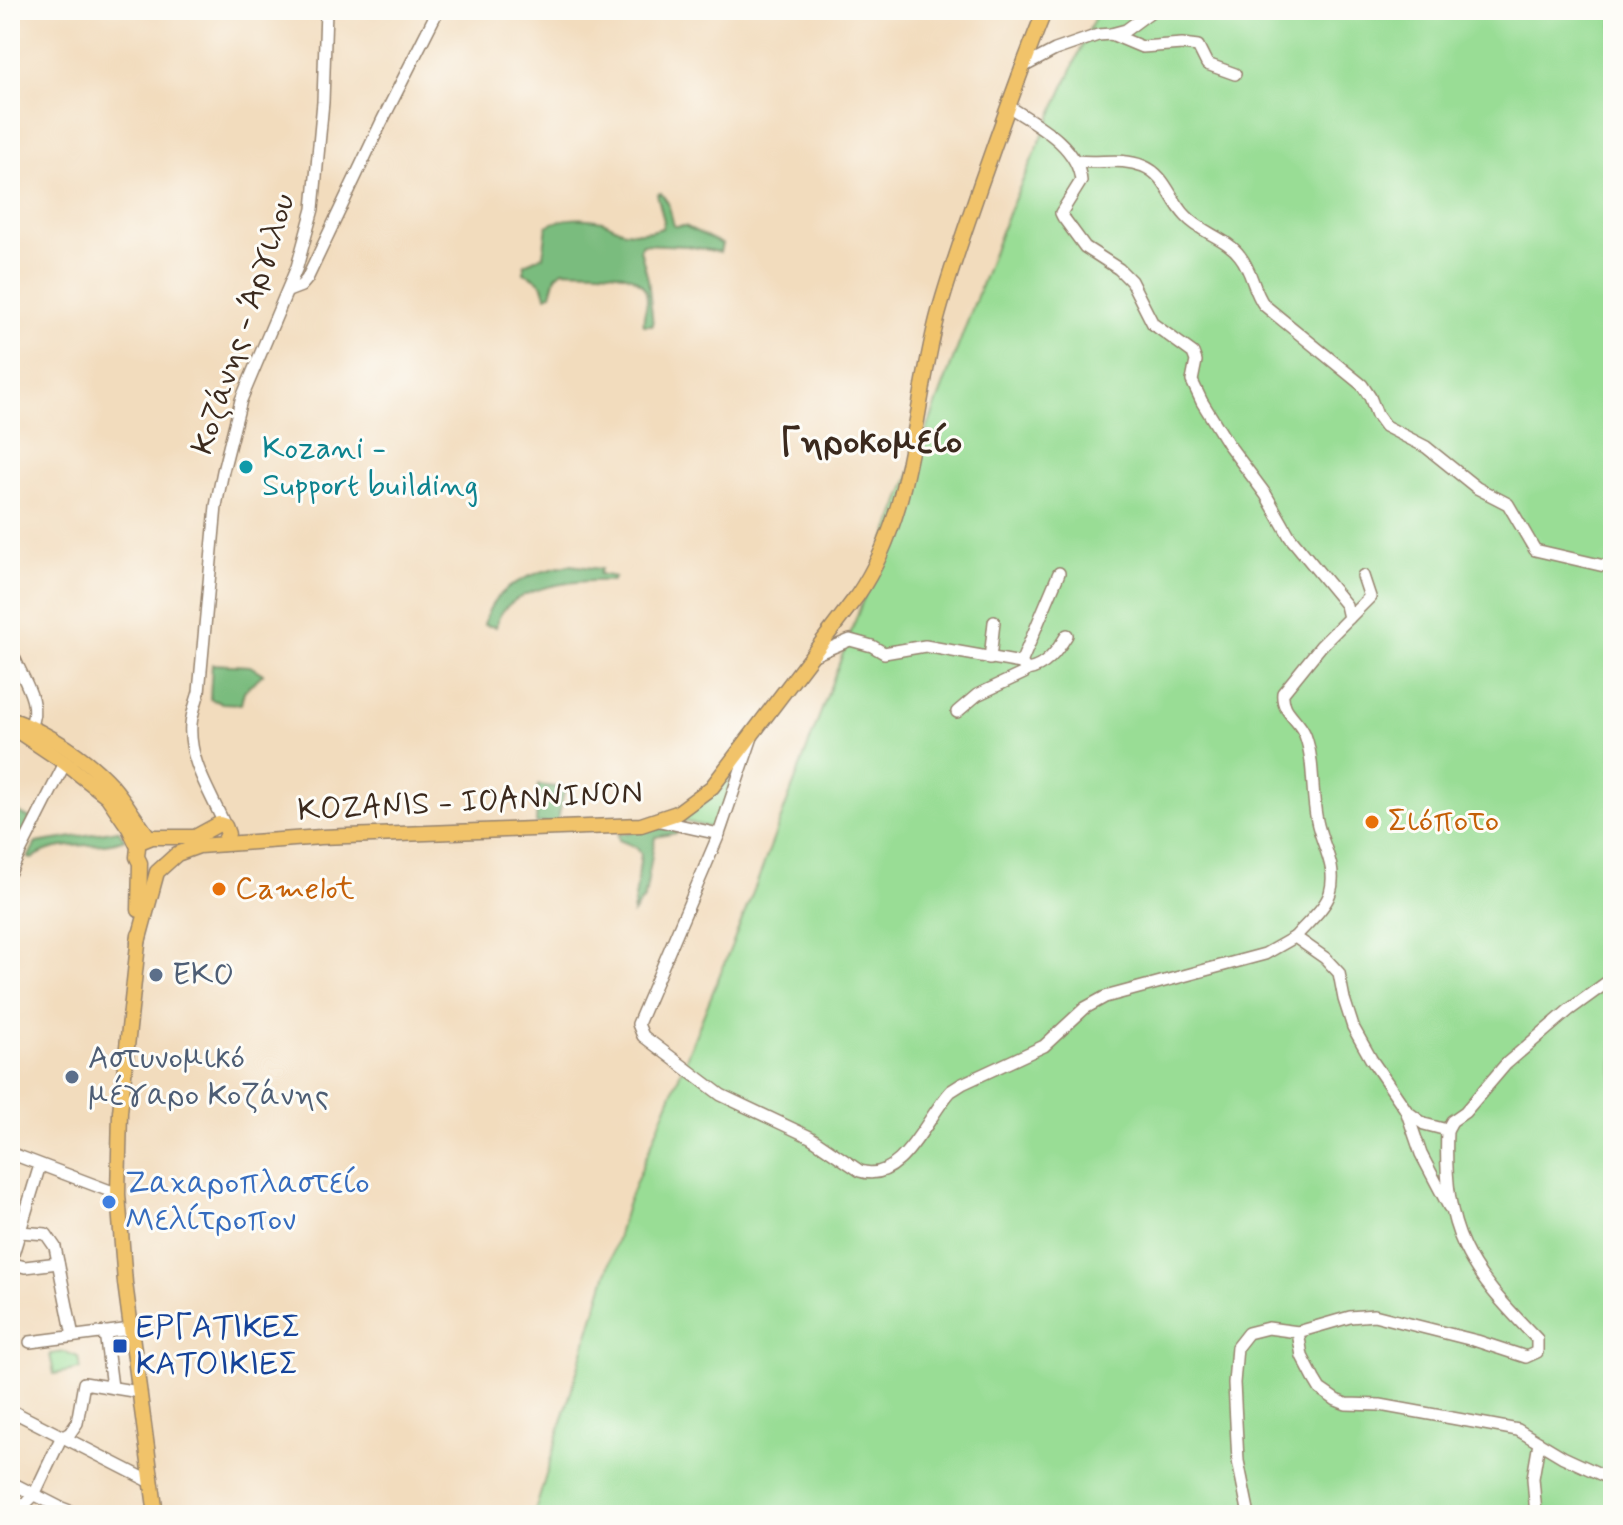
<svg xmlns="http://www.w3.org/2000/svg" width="1623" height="1525" font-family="Mynerve,sans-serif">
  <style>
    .green { fill: #99dd95; stroke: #6a845a; stroke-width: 2 }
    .forest { fill: #7abc7e; stroke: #5a734e; stroke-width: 2 }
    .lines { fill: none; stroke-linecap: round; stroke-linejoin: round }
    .minor-casing { stroke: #96836e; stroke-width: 14 }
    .major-casing { stroke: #96836e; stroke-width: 17 }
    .minor { stroke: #fff; stroke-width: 11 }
    .major { stroke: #f1c36a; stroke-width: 14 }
    .culture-dot { fill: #0f9aa8; stroke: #fdfcf7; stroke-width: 3 }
    .food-dot { fill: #e8710a; stroke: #fdfcf7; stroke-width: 3 }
    .service-dot { fill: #5c6f8a; stroke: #fdfcf7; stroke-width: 3 }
    .shop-dot { fill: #3f7fe0; stroke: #fdfcf7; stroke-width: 3 }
    .transit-dot { fill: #1a4fb4; stroke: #fdfcf7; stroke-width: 3 }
    .labels { text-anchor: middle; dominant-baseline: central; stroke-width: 6; stroke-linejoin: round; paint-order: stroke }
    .street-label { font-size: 32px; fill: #3b2a1e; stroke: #fdfcf7 }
    .culture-label { font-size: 32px; fill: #0d838f; stroke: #fdfcf7; text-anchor: start }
    .food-label { font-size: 32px; fill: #c56008; stroke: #fdfcf7; text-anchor: start }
    .service-label { font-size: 32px; fill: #4e5e75; stroke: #fdfcf7; text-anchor: start }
    .shop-label { font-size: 32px; fill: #366cbe; stroke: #fdfcf7; text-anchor: start }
    .transit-label { font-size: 32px; fill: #164399; stroke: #fdfcf7; text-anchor: start }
    .quarter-label { font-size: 36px; font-weight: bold; fill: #3b2a1e; stroke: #fdfcf7 }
  </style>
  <rect width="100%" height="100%" fill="#fdfcf7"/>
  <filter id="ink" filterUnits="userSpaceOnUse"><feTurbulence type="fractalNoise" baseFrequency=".0125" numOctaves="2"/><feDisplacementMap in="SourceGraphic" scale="16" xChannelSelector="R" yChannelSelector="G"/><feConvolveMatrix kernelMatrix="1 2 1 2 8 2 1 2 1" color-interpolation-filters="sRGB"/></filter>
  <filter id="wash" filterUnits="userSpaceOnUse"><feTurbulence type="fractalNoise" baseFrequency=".006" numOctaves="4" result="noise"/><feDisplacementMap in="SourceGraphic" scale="32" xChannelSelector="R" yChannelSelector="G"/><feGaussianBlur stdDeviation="1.8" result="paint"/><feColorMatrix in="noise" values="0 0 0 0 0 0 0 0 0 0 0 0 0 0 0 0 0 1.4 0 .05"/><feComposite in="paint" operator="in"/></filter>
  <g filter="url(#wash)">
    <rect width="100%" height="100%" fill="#f2dcbd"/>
    <g class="green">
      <polygon points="1098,10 1613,10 1613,1515 534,1515 628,1202 756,885 1007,216"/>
      <polygon points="730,776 728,802 717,829 678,820 709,799"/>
      <polygon points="65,1352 78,1357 80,1369 54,1374 50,1354"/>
    </g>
    <g class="forest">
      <path d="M661,193L668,203L674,226H685L722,244L720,252L687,246L643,244L640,249L648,279L653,325H644C642,315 647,309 647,300C647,264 586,272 563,270L556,276L551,294L546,296C543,282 537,278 524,273V264L543,256L547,226C562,217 585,217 602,221C610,223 617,230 625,231C637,233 651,232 662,228L664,221L657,194Z"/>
      <path d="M570,565L601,569L599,574L615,577L612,581C580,579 502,586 496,627L484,625C491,586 535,571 570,565Z"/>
      <polygon points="212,664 250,666 263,674 244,691 241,704 222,703 210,699"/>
      <polygon points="538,785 565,788 557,823 536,823"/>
      <polygon points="14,810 32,819 18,845 10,845 10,819"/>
      <polygon points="662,828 677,830 677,833 655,837 645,897 633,913 641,854 636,847 619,840 618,834"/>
      <path d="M118,830L125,839C95,851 58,838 32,859L28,858L36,843Z"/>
    </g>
  </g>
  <g filter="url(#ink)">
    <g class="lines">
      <g class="minor-casing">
        <g id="minor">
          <polyline points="1111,34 1126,30 1153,10"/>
          <polyline points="1021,68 1055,50 1098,35 1111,34 1142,47 1182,44 1198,46 1207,64 1235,74"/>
          <path d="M1008,106C1036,124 1078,145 1081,181L1061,213L1063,217L1085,247L1119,269L1131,281L1153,324L1193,353L1196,361L1192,381L1202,402L1228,444L1266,495L1290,537L1346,605L1349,618L1321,646L1283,693C1281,712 1299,719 1305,735C1315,762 1311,794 1317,821C1322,846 1338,867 1330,893C1325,909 1306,924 1295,937"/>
          <path d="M1077,161C1100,164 1121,157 1143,166C1166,175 1170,200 1186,216C1201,233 1227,238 1240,256C1252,271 1253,290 1264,305L1362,385L1370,397L1377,415L1385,426L1426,447L1477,488L1508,504L1535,550L1613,568"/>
          <polyline points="288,291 301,286 307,279 382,121 438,10"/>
          <polyline points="1349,618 1370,597 1363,576"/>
          <path d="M10,646C16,671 44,701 30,726"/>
          <polyline points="814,655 850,640 872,646 884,653 925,646 1021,663 1027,670"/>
          <polyline points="990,659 994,622"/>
          <polyline points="1021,663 1059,573"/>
          <path d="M957,712L977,695L1024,673L1027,670C1046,667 1057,651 1067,635"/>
          <path d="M752,737L719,834L638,1024L643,1036L721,1095L810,1137L860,1171C902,1185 927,1116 951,1091L962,1084L1044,1046L1085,1008L1105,997L1265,954L1295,937L1325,958L1339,973L1344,999L1353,1027L1371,1059L1406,1110L1421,1154L1449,1207"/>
          <polyline points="660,821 719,834"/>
          <path d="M225,826C211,793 188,761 191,724C192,713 196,703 199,692L216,506L223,471L241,400L297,267L313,209L323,102L326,10"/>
          <polyline points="10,872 65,763"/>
          <polyline points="1406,1111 1424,1124 1447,1130"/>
          <polyline points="10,1153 118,1194"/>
          <polyline points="20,1232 46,1234 55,1247 73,1336"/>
          <polyline points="10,1263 25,1267 58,1263"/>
          <polyline points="10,1264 40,1165"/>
          <polyline points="105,1332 112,1387"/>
          <polyline points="1298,1332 1302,1356 1314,1379 1320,1389 1336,1400 1346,1404 1380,1405 1518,1430 1563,1457 1613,1480"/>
          <polyline points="30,1342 131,1329"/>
          <polyline points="10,1410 151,1482"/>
          <polyline points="10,1482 59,1507 80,1515"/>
          <polyline points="14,1515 34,1495 61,1438 70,1433 77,1423 84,1383 139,1392"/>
          <path d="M1249,1515L1238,1461L1234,1383L1237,1347L1248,1333L1268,1328L1298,1332L1350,1317L1374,1315L1477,1341L1526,1357L1537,1352V1339C1467,1268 1443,1233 1447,1130L1452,1121L1465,1112L1506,1064L1569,1010L1613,978"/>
          <polyline points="1536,1515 1533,1478 1539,1443"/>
        </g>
      </g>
      <g class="major-casing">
        <g id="major">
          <path d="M13,720C48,733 87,758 112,786C126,802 136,821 149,837"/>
          <polyline points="10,726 65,763 107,796 129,828 138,847 137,857 140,863 139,910"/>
          <polyline points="142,841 152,837 195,837 219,824 225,826 228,834 223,844"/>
          <polyline points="139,935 120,1112 118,1194 125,1283 156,1515"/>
          <path d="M138,942L157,872L177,854L199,846L321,837L641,825L677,813L712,787L857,596C913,514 913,413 937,319C949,274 965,230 980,186C1001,127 1021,68 1045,10"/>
        </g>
      </g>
      <use href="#minor" class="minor"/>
      <use href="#major" class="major"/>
    </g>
  </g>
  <circle class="culture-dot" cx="246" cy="467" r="8"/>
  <g class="food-dot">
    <circle cx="1372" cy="822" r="8"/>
    <circle cx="219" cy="889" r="8"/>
  </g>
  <g class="service-dot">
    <circle cx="156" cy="975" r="8"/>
    <circle cx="72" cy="1077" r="8"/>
  </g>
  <circle class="shop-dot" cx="109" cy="1202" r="8"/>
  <rect class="transit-dot" x="112" y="1338" width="16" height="16" rx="4"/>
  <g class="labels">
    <g class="street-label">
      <text transform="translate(244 324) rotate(-72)">Κοζάνης - Άργιλου</text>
      <text transform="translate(470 802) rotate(-3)">KOZANIS - IOANNINON</text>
    </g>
    <g class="culture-label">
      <text x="262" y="449">Kozani -<tspan x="262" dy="37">Support building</tspan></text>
    </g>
    <g class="food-label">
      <text x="1388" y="822">Σιόποτο</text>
      <text x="235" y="889">Camelot</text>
    </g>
    <g class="service-label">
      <text x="172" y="975">EKO</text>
      <text x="88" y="1059">Αστυνομικό<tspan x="88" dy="37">μέγαρο Κοζάνης</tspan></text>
    </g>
    <g class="shop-label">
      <text x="125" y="1184">Ζαχαροπλαστείο<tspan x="125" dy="37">Μελίτροπον</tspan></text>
    </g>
    <g class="transit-label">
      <text x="136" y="1328">ΕΡΓΑΤΙΚΕΣ<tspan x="136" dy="37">ΚΑΤΟΙΚΙΕΣ</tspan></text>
    </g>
    <g class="quarter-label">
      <text x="871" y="443">Γηροκομείο</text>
    </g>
  </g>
  <rect width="1623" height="1525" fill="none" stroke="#fdfcf7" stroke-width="40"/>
</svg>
